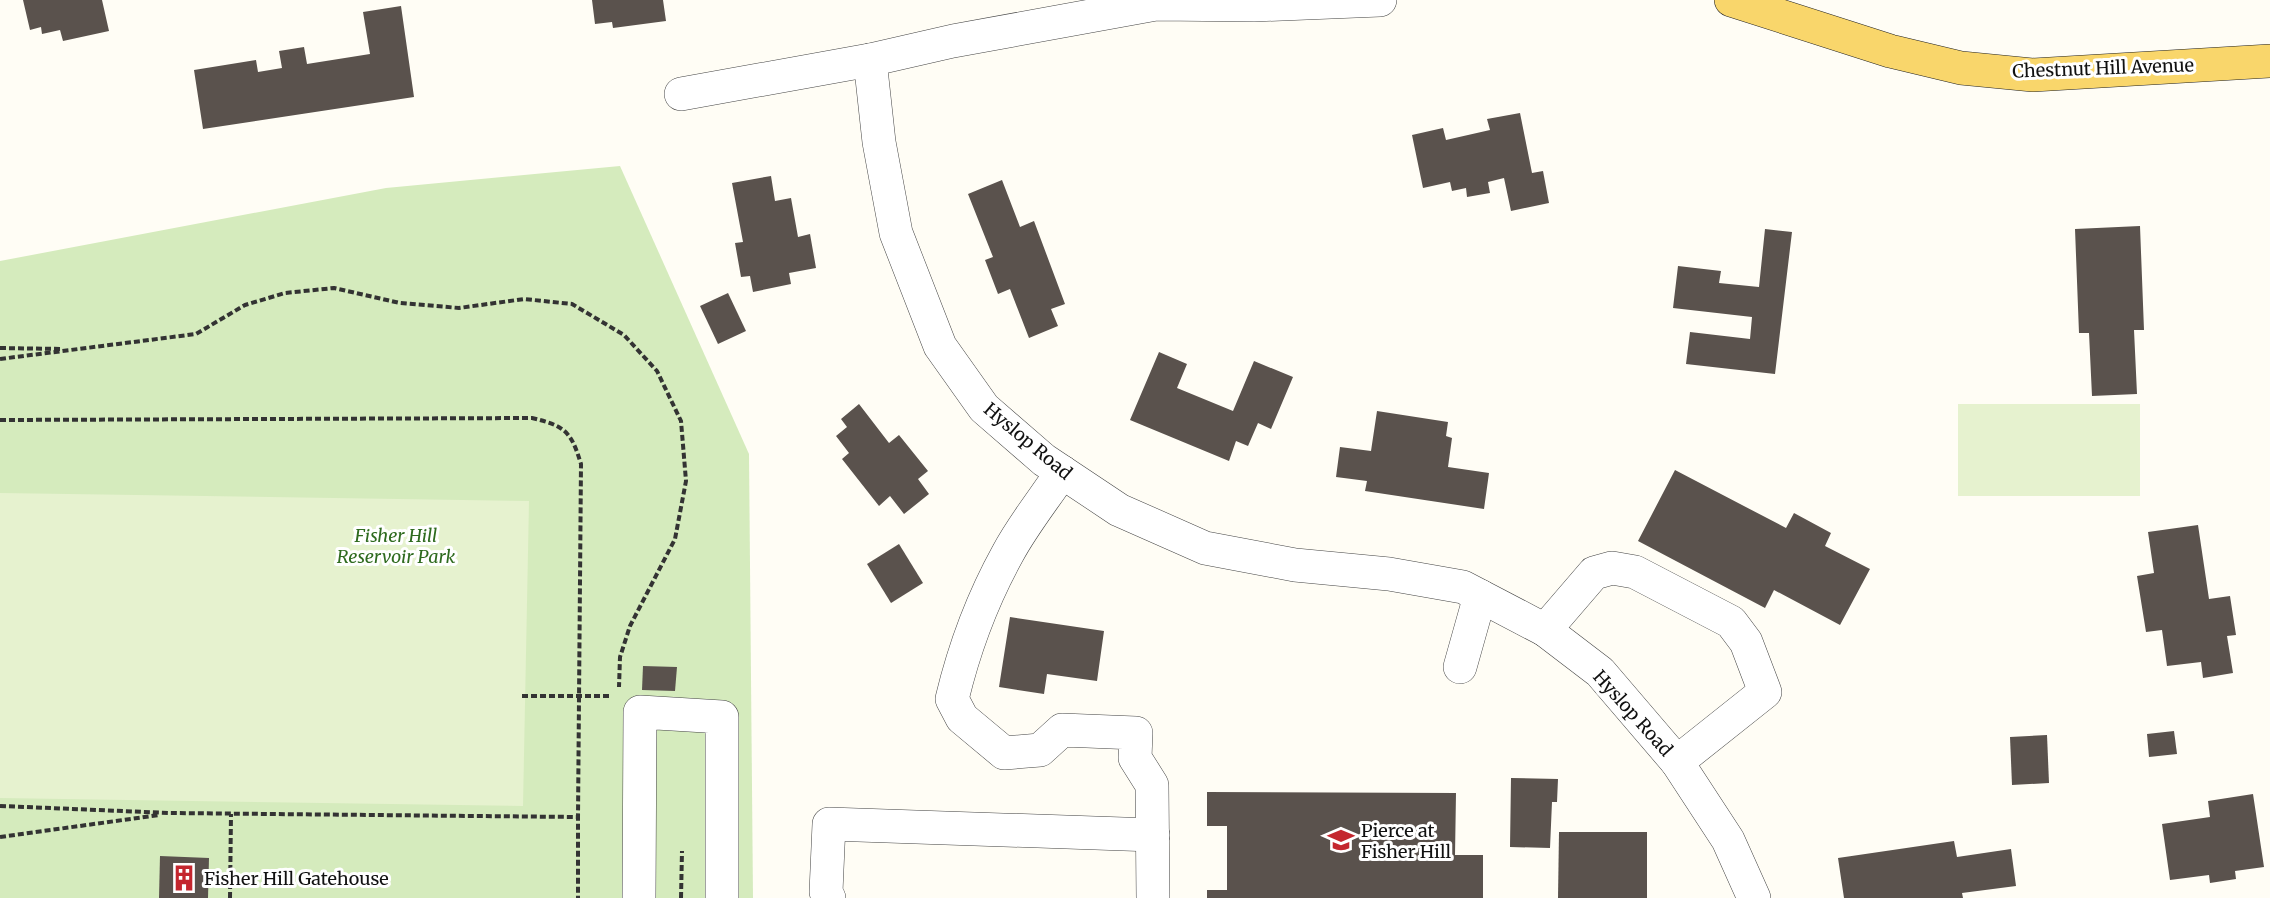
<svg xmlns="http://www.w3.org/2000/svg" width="2270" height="898" font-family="Merriweather,serif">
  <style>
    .green { fill: #d5ebbd }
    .pitch { fill: #e6f2cf }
    .building { fill: #5a524d }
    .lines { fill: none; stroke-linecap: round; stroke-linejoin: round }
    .minor-casing { stroke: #444; stroke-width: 34 }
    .major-casing { stroke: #222; stroke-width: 34 }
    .path { stroke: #333; stroke-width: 4; stroke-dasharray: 6 3; stroke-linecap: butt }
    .minor { stroke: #fff; stroke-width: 33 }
    .major { stroke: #f9d66b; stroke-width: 33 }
    .labels { text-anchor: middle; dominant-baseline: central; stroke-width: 6; stroke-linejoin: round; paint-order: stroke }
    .street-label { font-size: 18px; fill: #111; stroke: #fff }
    .park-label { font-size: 18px; font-style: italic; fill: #2f6b1f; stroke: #fff }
    .poi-label { font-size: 18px; fill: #111; stroke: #fff; text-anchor: start }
  </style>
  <rect width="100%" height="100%" fill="#fffdf5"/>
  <polygon class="green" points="620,166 749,454 753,898 0,898 0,261 386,188"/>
  <g class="pitch">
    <rect x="1958" y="404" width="182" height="92"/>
    <polygon points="0,493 529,501 523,806 0,798"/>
  </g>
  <g class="building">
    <polygon points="23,0 102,0 109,31 63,41 60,30 42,34 41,27 30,30"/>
    <polygon points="592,0 663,0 666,21 613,28 612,22 595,24"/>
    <polygon points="401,6 414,97 203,129 194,70 256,60 258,72 282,68 279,51 304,47 307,64 370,54 363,12"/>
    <polygon points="1520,113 1532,173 1543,171 1549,203 1511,211 1504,178 1488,182 1490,193 1467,197 1466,188 1452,191 1450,182 1423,188 1412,135 1443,128 1446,140 1490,130 1487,119"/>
    <polygon points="771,176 775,201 791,198 798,237 810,234 816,268 789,273 791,284 753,292 750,276 741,277 735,243 743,242 732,183"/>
    <polygon points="1002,180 1020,227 1034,221 1065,304 1051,309 1058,326 1029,338 1010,289 998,294 985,260 993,257 968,194"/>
    <polygon points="2140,226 2144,330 2134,330 2137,394 2092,396 2089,333 2079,333 2075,229"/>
    <polygon points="1765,229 1792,232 1775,374 1686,364 1690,332 1750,339 1752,317 1673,308 1678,266 1721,271 1719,283 1759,287"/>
    <polygon points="728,293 746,331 718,344 700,306"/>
    <polygon points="1159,352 1187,364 1177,388 1233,411 1254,361 1293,377 1271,429 1258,423 1248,446 1236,441 1229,461 1130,420"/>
    <polygon points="859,404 889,443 899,435 928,471 918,479 929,494 904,514 890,496 879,506 842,459 849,453 836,436 847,427 841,419"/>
    <polygon points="1377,411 1448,422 1446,436 1452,438 1448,467 1489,473 1484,509 1365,491 1367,481 1336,477 1340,447 1371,451"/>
    <polygon points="1675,470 1786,528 1794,513 1831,533 1825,546 1870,569 1840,625 1774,590 1765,608 1638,541"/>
    <polygon points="2198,525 2209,599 2230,596 2236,635 2227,636 2233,673 2203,678 2201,662 2167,666 2162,630 2146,632 2137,576 2154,573 2148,532"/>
    <polygon points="899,544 923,583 891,603 867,564"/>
    <polygon points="1010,617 1104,631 1097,681 1047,674 1044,694 999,687"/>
    <polygon points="643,666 677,667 675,691 642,690"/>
    <polygon points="2174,731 2177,754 2149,757 2147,734"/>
    <polygon points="2047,735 2049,783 2012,785 2010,737"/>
    <polygon points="1511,778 1558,779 1557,802 1552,802 1550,848 1510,847"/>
    <polygon points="1207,792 1456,793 1455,855 1483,855 1483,898 1207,898 1207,890 1227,890 1227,826 1207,826"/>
    <polygon points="2253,794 2264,867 2235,871 2236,879 2210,883 2209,875 2170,880 2162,824 2210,817 2208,801"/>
    <polygon points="1559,832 1647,832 1647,898 1558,898"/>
    <polygon points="1954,841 1957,857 2011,849 2016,886 1962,893 1963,898 1844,898 1838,858"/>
    <polygon points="160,856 209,858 208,898 159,898"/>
  </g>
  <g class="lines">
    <g class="minor-casing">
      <g id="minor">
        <polyline points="1380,0 1254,5 1156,4 953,41 870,60 879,142 896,233 940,346 984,408 1044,460 1119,510 1205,548 1295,565 1389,574 1463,587 1545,630 1600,672 1677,762 1728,840 1754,898"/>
        <polyline points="681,94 870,60"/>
        <path d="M1062,472C1044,499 1023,525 1008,553C983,598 964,649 952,699L962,718L1004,753L1040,750L1062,730L1136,733L1135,758L1152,785L1153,898"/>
        <polyline points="1545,630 1594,573 1612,568 1635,572 1731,622 1746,642 1765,692 1677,762"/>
        <polyline points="1460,667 1480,596"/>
        <polyline points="639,898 640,712 722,717 722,898"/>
        <polyline points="829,898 826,892 829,824 1153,835"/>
      </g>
    </g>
    <g class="major-casing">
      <polyline id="major" points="1731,0 1890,51 1961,68 2033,75 2270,61"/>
    </g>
    <g class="path">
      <polyline points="0,348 63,349"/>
      <polyline points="0,359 196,334 245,305 285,293 334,288 400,303 459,308 524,299 572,304 624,335 657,371 681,421 686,481 675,539 630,626 620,657 619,687"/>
      <path d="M0,420L532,418C565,426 571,431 581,464L578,817"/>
      <polyline points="522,696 611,696"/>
      <polyline points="0,806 169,813 578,817 578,898"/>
      <polyline points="0,837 159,815"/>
      <polyline points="230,898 231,814"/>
      <polyline points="681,898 682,851"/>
    </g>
    <use href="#minor" class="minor"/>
    <use href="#major" class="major"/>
  </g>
  <defs>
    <g id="school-bare" transform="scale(2.07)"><path d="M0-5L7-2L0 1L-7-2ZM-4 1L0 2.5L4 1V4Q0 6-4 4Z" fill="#c4262e" stroke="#fff" stroke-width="2.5" paint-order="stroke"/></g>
    <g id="building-bare" transform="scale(2.07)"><path d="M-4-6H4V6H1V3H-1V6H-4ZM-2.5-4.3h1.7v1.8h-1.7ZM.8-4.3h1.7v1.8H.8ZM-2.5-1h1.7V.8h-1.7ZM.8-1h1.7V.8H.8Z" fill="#c4262e" stroke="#fff" stroke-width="2.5" paint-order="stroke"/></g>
  </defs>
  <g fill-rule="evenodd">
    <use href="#school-bare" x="1341" y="840"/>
    <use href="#building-bare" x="184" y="878"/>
  </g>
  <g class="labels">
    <g class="street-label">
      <text transform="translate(2103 68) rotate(-2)">Chestnut Hill Avenue</text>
      <text transform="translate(1028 441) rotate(40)">Hyslop Road</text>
      <text transform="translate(1633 713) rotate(48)">Hyslop Road</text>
    </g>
    <g class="park-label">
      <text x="396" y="535">Fisher Hill<tspan x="396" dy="21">Reservoir Park</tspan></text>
    </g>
    <g class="poi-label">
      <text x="1361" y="830">Pierce at<tspan x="1361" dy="21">Fisher Hill</tspan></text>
      <text x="204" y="878">Fisher Hill Gatehouse</text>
    </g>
  </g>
</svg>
